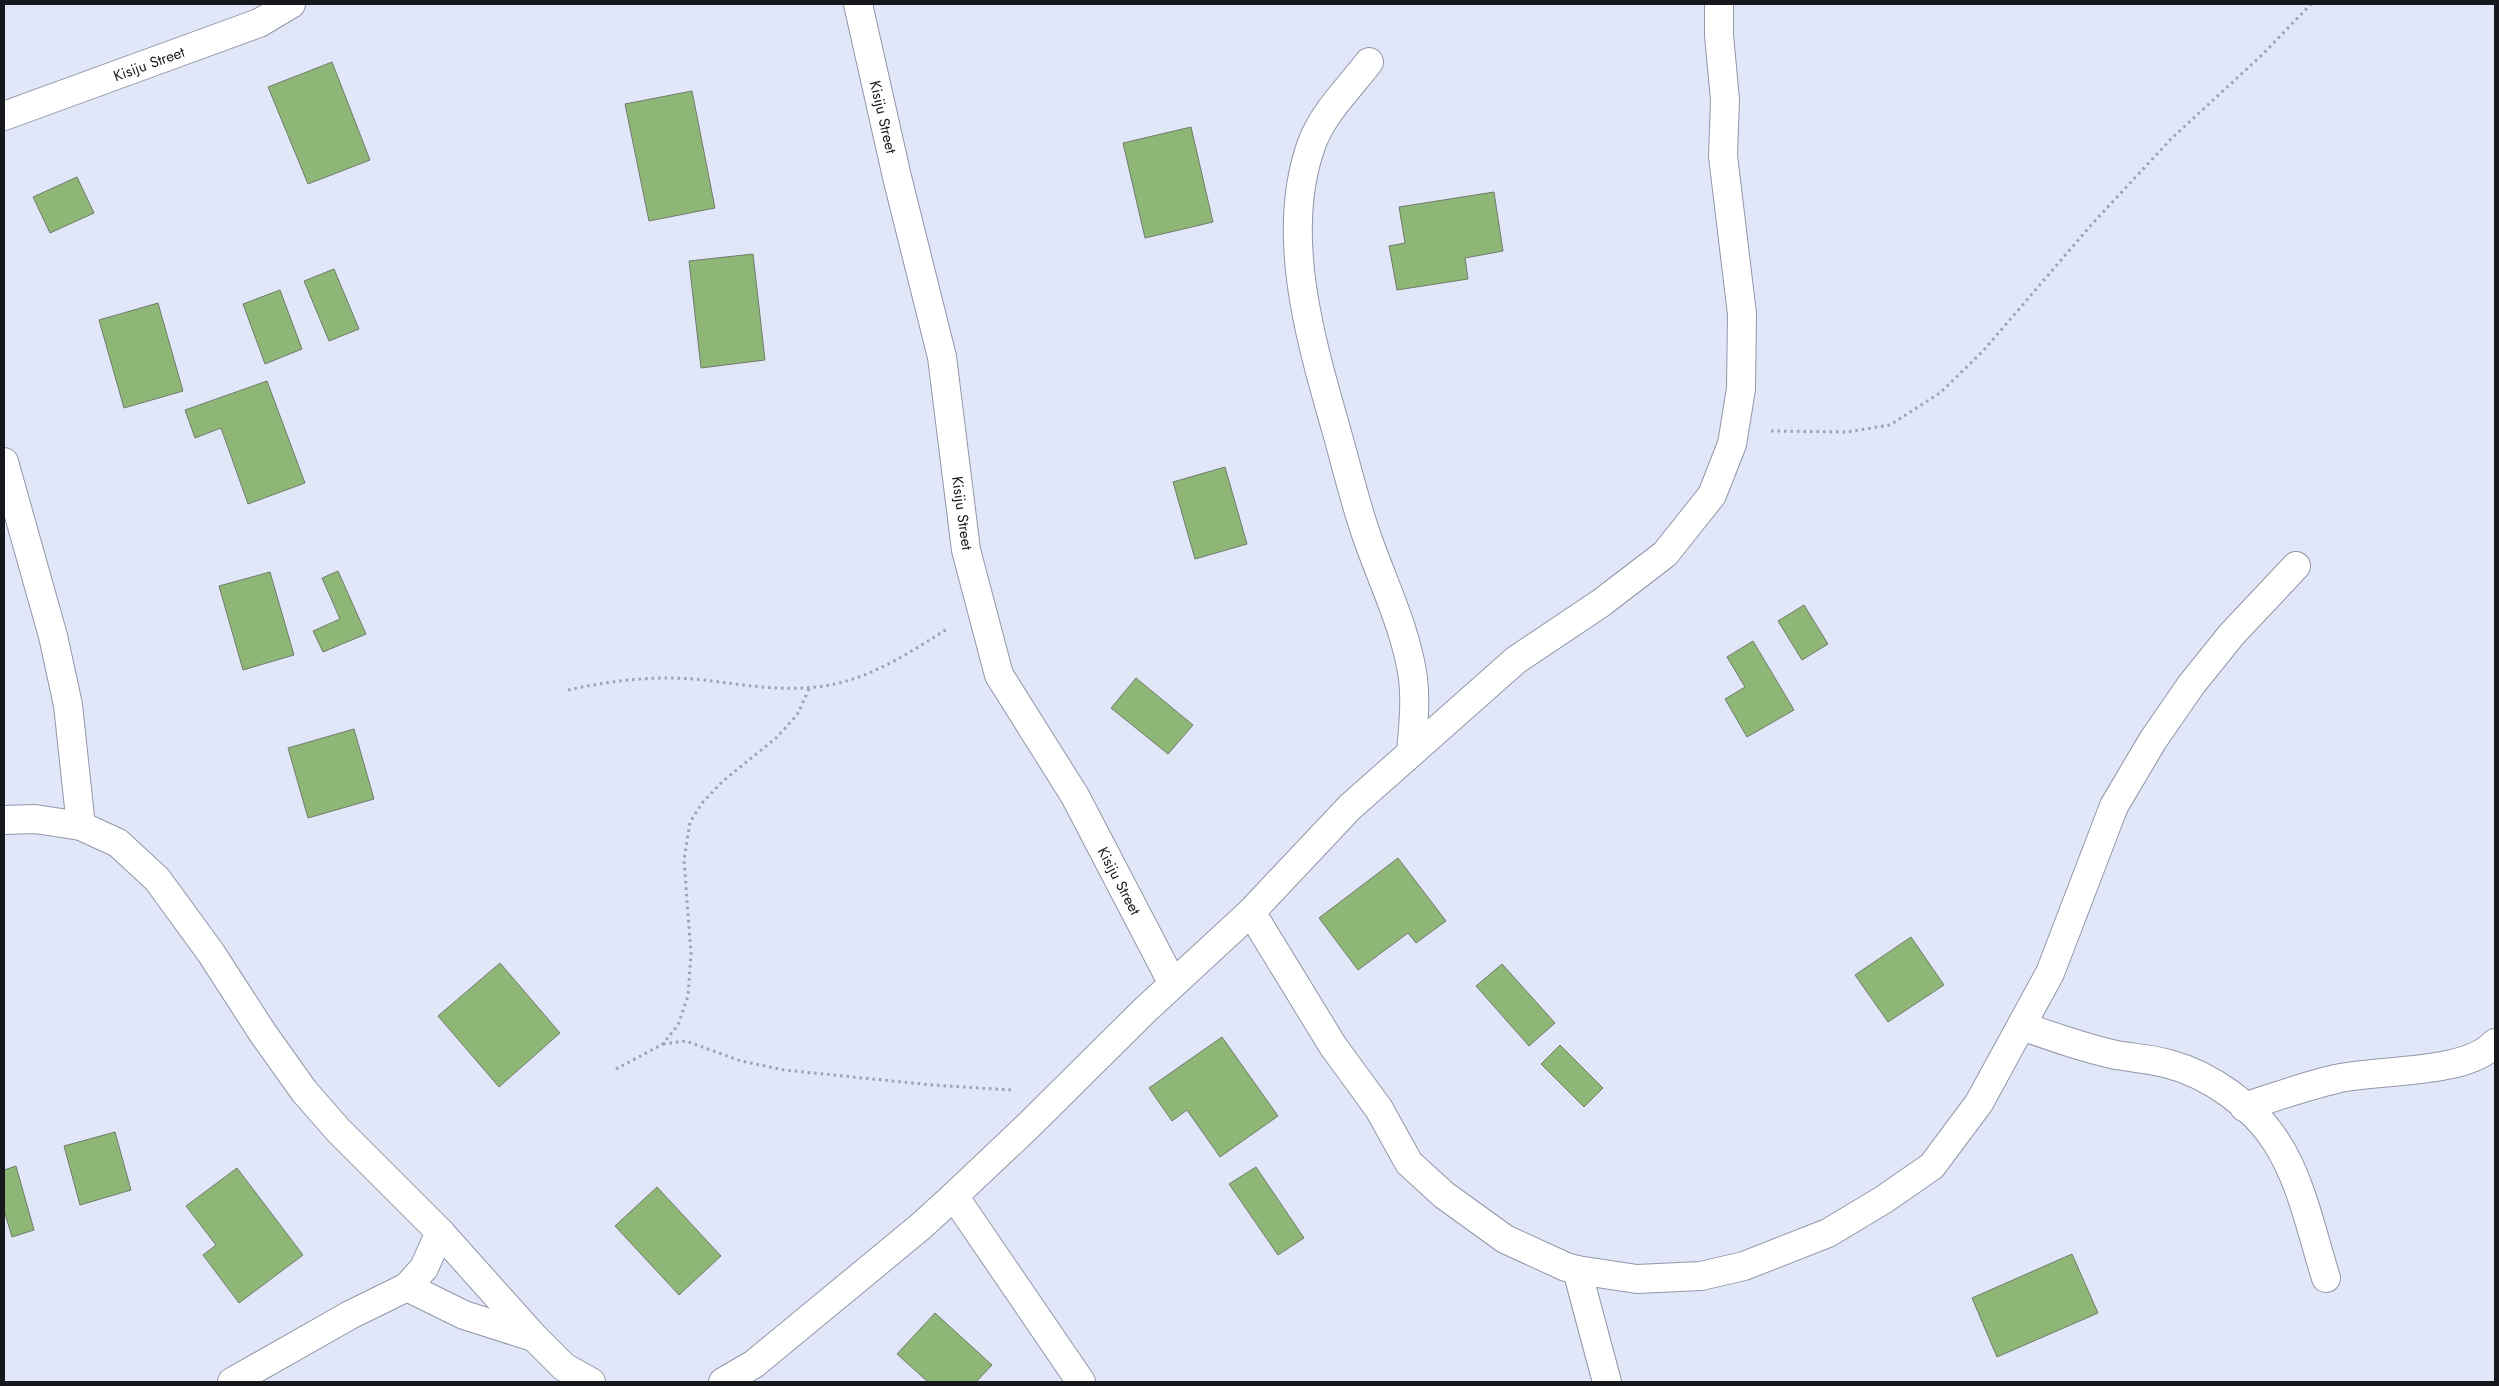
<svg xmlns="http://www.w3.org/2000/svg" width="2499" height="1386" font-family="Jost,sans-serif">
<style>
.building{fill:#8eb676;stroke:#717b6c}
.lines{fill:none;stroke-linecap:round;stroke-linejoin:round}
.minor-casing{stroke:#9297a8;stroke-width:30}
.path{stroke:#9da2b0;stroke-width:3;stroke-dasharray:2.5 4;stroke-linecap:butt}
.minor{stroke:#fff;stroke-width:28}
.labels{text-anchor:middle;stroke-width:4;stroke-linejoin:round;paint-order:stroke}
.street-label{font-size:15px;fill:#16181e;stroke:#fff}
</style>
<rect width="100%" height="100%" fill="#e1e7f9"/>
<g class="building">
<path d="M332 62 370 160 308 184 268 87Z"/>
<path d="M692 91 715 208 649 221 625 104Z"/>
<path d="M1191 127 1213 222 1145 238 1123 143Z"/>
<path d="M77 177 94 213 50 233 33 197Z"/>
<path d="M1494 192 1503 251 1465 258 1468 279 1397 290 1389 246 1405 243 1399 207Z"/>
<path d="M753 254 765 360 701 368 689 261Z"/>
<path d="M334 269 359 329 329 341 304 281Z"/>
<path d="M280 290 302 349 265 364 243 304Z"/>
<path d="M158 303 183 391 124 408 99 320Z"/>
<path d="M267 381 305 483 248 504 221 428 195 438 185 410Z"/>
<path d="M1225 467 1247 544 1195 559 1173 482Z"/>
<path d="M338 571 366 634 323 652 313 631 340 619 322 578Z"/>
<path d="M270 572 294 655 243 670 219 586Z"/>
<path d="M1804 605 1828 644 1802 660 1778 621Z"/>
<path d="M1753 641 1794 710 1747 737 1725 699 1745 687 1727 657Z"/>
<path d="M1136 678 1193 725 1168 754 1111 708Z"/>
<path d="M354 729 374 799 308 818 288 748Z"/>
<path d="M1398 858 1446 921 1416 943 1408 933 1358 970 1319 918Z"/>
<path d="M1911 937 1944 985 1888 1022 1855 975Z"/>
<path d="M500 963 560 1033 499 1087 438 1016Z"/>
<path d="M1502 964 1555 1023 1529 1046 1476 986Z"/>
<path d="M1222 1037 1278 1116 1220 1157 1187 1110 1172 1121 1149 1088Z"/>
<path d="M1560 1045 1603 1088 1584 1107 1541 1064Z"/>
<path d="M115 1132 131 1190 80 1205 64 1146Z"/>
<path d="M16 1166 34 1230 12 1237 4 1210V1170Z"/>
<path d="M1256 1167 1304 1238 1278 1255 1229 1184Z"/>
<path d="M237 1168 303 1255 239 1303 203 1255 216 1245 186 1206Z"/>
<path d="M657 1187 721 1256 679 1295 615 1226Z"/>
<path d="M2072 1254 2098 1313 1997 1357 1972 1298Z"/>
<path d="M935 1313 992 1365 976 1382H928L897 1354Z"/>
</g>
<g class="lines">
<g class="minor-casing">
<g id="minor">
<path d="M858 4 897 177 942 357 966 550 999 675 1075 796 1173 984"/>
<path d="M1369 62C1350 87 1323 113 1312 143 1278 235 1312 345 1338 436 1347 469 1355 502 1366 534 1382 581 1406 628 1413 678 1416 703 1413 728 1411 753"/>
<path d="M4 116 259 23 291 4"/>
<path d="M4 462 53 636 68 705 81 826"/>
<path d="M4 820 35 819 81 826 118 843 157 879 211 953 262 1032 304 1091 338 1130 440 1232 534 1337 564 1367 591 1382"/>
<path d="M1251 912 1333 1046 1379 1109 1409 1163 1444 1195 1505 1239 1566 1267 1577 1270 1637 1279 1701 1276 1744 1266 1828 1233 1883 1200 1932 1166 1979 1103 2050 973 2114 806 2153 740 2191 685 2232 634 2296 566"/>
<path d="M2022 1026C2053 1037 2084 1048 2116 1055 2134 1058 2152 1059 2169 1064 2210 1075 2254 1106 2277 1143 2302 1182 2312 1234 2326 1278"/>
<path d="M2244 1107C2275 1097 2305 1086 2336 1079 2378 1069 2466 1075 2495 1043"/>
<path d="M954 1196 1081 1382"/>
<path d="M1577 1270 1607 1382"/>
<path d="M407 1287 464 1315 533 1337"/>
<path d="M232 1382 350 1315 407 1287 424 1268 440 1232"/>
<path d="M723 1382 754 1364 920 1227 954 1196 1027 1127 1145 1010 1251 912 1350 807 1516 660 1601 603 1665 554 1712 495 1732 444 1741 389 1742 314 1723 156 1725 100 1719 35V4"/>
</g>
</g>
<g class="path">
<path d="M1771 431 1847 432 1890 425 1940 393 1983 351 2092 224 2171 139 2263 54 2311 4"/>
<path d="M568 690C613 680 658 675 704 680 745 685 783 692 824 686 870 679 909 653 947 629"/>
<path d="M663 1044 686 1041 741 1061 784 1070 932 1085 1011 1090"/>
<path d="M616 1069 663 1044 678 1025 688 996 691 954 684 860 690 822 703 802 723 781 776 738 797 715 810 687"/>
</g>
<use href="#minor" class="minor"/>
</g>
<g class="labels">
<g class="street-label">
<text transform="translate(149 64) rotate(-20)" y="5">Kisiju Street</text>
<text transform="translate(883 117) rotate(77)" y="5">Kisiju Street</text>
<text transform="translate(962 513) rotate(82)" y="5">Kisiju Street</text>
<text transform="translate(1119 881) rotate(62)" y="5">Kisiju Street</text>
</g>
</g>
<rect width="2499" height="1386" fill="none" stroke="#16181e" stroke-width="10"/>
</svg>
